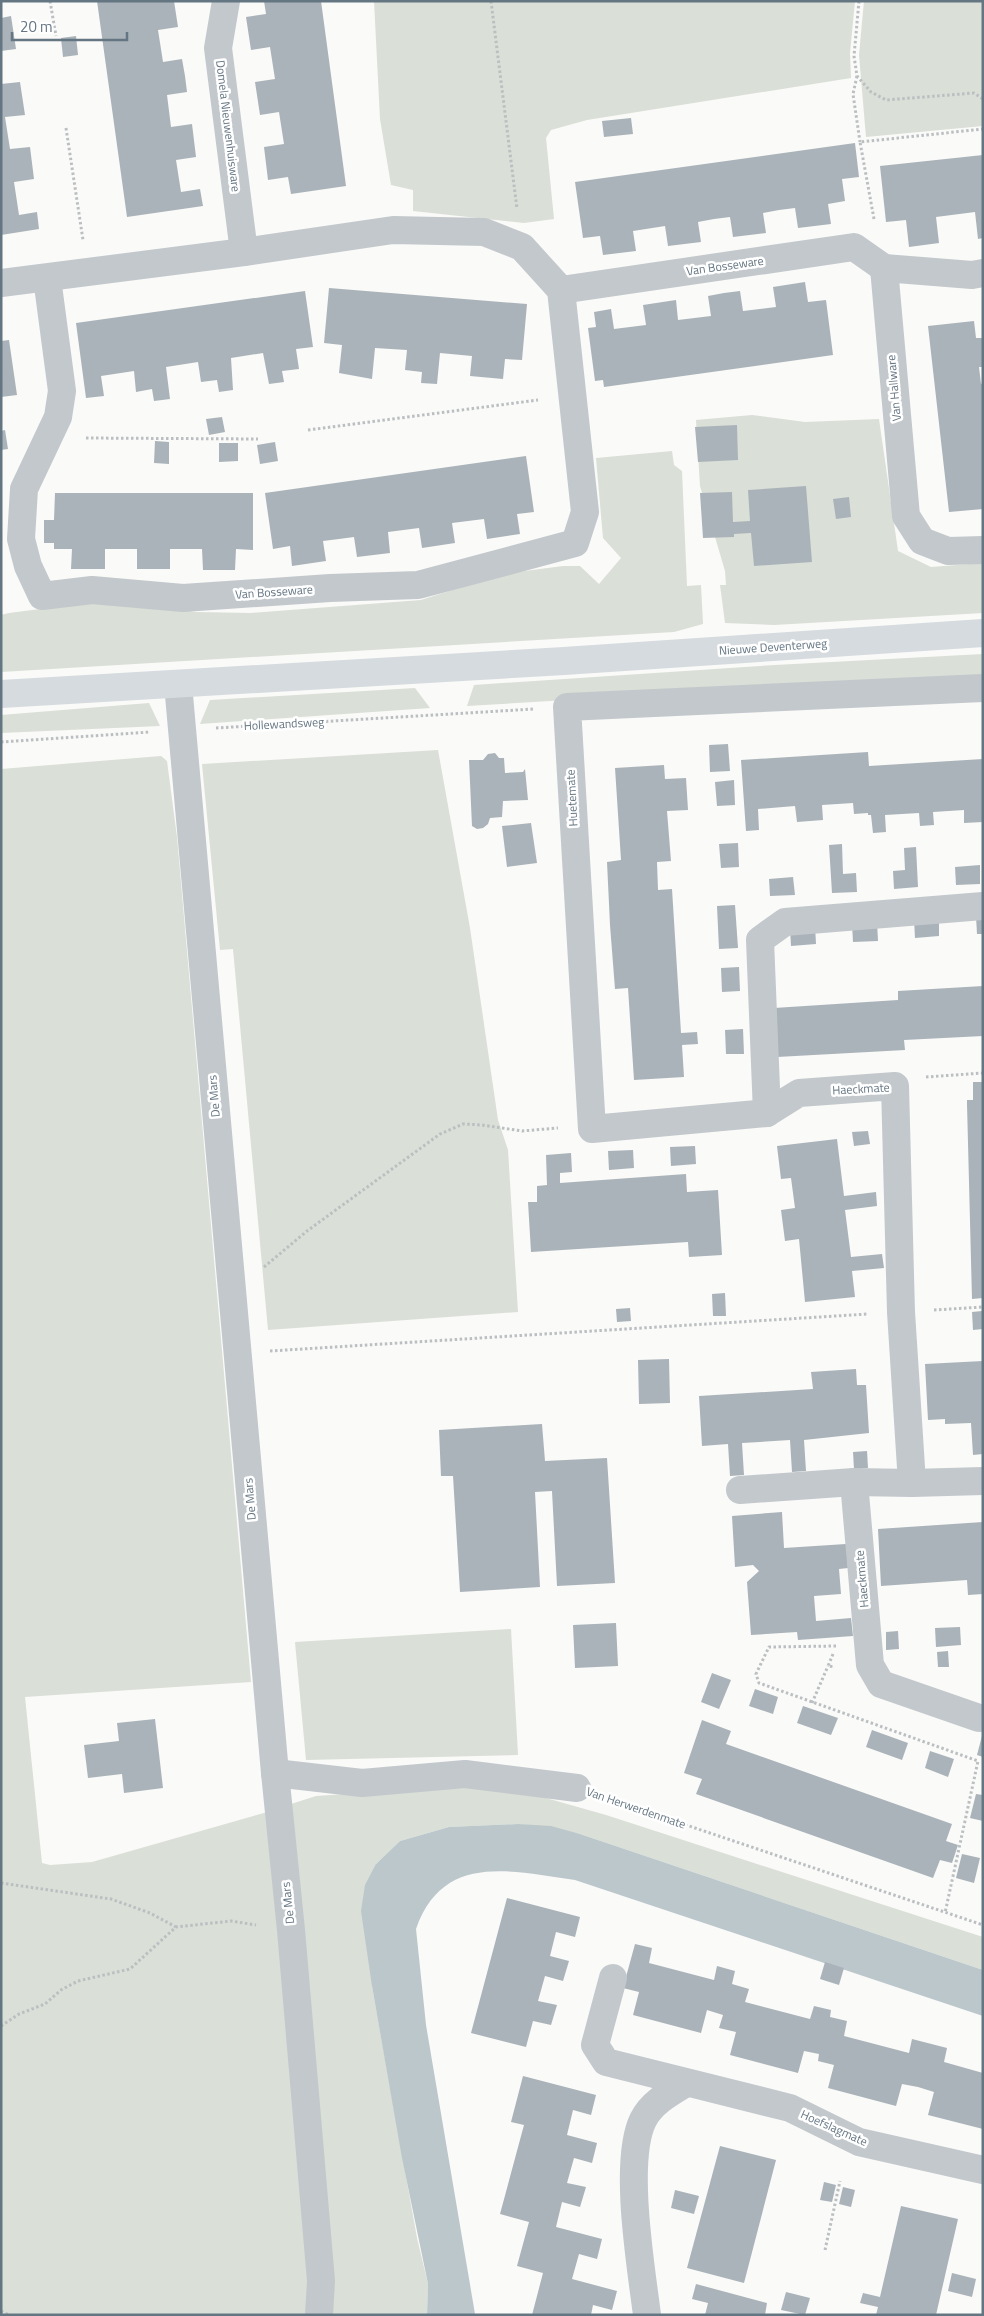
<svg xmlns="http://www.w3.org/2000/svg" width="984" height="2316" font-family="'Titillium Web',sans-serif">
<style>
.green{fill:#dadfd7}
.water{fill:#bbc7cb}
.building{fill:#aab3b9}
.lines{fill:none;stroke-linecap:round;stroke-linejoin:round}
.path{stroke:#bbbfc2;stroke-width:3;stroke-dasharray:2.5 2.5;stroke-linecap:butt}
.minor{stroke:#c3c8cc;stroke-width:28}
.secondary{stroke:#d6dbdf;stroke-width:28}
.labels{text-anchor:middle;stroke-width:5;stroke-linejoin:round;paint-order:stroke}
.street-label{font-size:12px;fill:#657683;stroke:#fff}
</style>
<rect width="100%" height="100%" fill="#fafaf8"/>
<g class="green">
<path d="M374 1H855L850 53 851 78 587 120 551 130 546 138 554 219 524 223 413 211V190L391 185 380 119Z"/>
<path d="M864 1H983V126L866 137 859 55Z"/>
<path d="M752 415 805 422 879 419 898 551 931 567 983 563V613L774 625 725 623 720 585H726L725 571 700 486 696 420Z"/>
<path d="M672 451 674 465 682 471 687 586 701 585 703 624 674 632 1 672V615L9 613 95 602 154 606 196 612 251 613 421 600 490 578 517 572 563 566H580L599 584 621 558 603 538 596 458Z"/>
<path d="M983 654V675L467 706 474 685 775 665Z"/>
<path d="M415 688 430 708 200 724 210 700Z"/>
<path d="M149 703 160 726 1 733V715Z"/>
<path d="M438 750 470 928 498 1120 508 1150 518 1312 268 1330 233 949 220 950 202 764Z"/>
<path d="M161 756 167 761 177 837 251 1682 25 1697 42 1863 50 1865 92 1862 271 1811 308 2288 306 2315H1V769Z"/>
<path d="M511 1629 518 1755 306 1760 295 1642Z"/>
<path d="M507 1787 606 1815 983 1937V1970L580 1834 518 1824 449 1827 400 1841 376 1864 372 1986 417 2238 428 2284 427 2315H329L288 1805 316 1796 421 1789Z"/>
</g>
<path class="water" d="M518 1824 551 1826 580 1834 983 1970V2016L575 1880C511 1871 443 1852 416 1929L426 2025 475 2314 427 2315 428 2284 402 2158 372 1986 361 1911 365 1885 376 1864 400 1841 449 1827Z"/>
<g class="building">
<path d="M97 1H174L178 27 158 30 163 62 182 59 185 76 187 92 167 95 171 127 192 124 196 157 176 160 181 192 200 189 203 206 127 217Z"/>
<path d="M264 1H321L346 186 291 194 288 177 268 180 264 147 284 144 279 112 260 115 255 82 275 79 270 47 251 50 246 17 266 14Z"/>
<path d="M11 16 16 49 1 51V18Z"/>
<path d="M76 36 78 55 63 57 61 38Z"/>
<path d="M20 82 25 115 5 117 10 149 30 147 34 179 14 182 19 215 37 212 39 229 1 235V84Z"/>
<path d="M631 118 633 134 604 137 602 121Z"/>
<path d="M855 143 859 177 842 179 845 201 828 204 831 224 798 228 795 208 779 210 763 213 766 233 733 237 730 217 714 219 698 222 701 242 668 246 665 226 633 231 636 251 603 255 600 236 583 238 575 182Z"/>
<path d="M983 155V238L978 239 975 212 936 217 939 243 909 247 906 220 886 222 880 166Z"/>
<path d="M805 282 808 302 826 300 833 355 604 387 603 380 595 381 588 328 596 327 594 312 611 309 614 329 646 325 643 305 676 300 678 320 711 316 708 296 724 293 740 291 743 311 776 307 773 287Z"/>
<path d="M329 288 527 304 522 360 505 359 503 379 470 376 472 356 440 353 437 384 421 383 422 372 405 370 407 350 375 348 372 379 339 373 342 345 324 343Z"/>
<path d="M305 291 313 347 296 349 299 369 282 371 284 382 269 384 263 353 231 358 233 390 219 392 217 380 201 382 198 362 166 367 170 399 154 401 152 389 136 392 134 371 101 376 104 396 86 398 76 323Z"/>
<path d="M974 321 976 338H983V367H979L981 384 983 383V509L949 512 928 326Z"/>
<path d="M9 340 17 395 1 397V341Z"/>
<path d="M222 417 225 432 209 435 206 419Z"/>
<path d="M737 425 738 460 698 462 695 427Z"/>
<path d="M5 430 8 449 1 450V431Z"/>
<path d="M155 441 169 442V464L154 463Z"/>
<path d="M275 442 278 461 260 464 257 445Z"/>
<path d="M219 443H238V461L219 462Z"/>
<path d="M526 456 534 512 517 514 520 534 487 539 484 519 452 523 455 543 422 548 419 528 388 532 390 553 357 557 354 537 339 539 323 541 326 561 292 566 290 546 273 549 265 493Z"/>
<path d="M806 486 812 562 754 566 751 533 734 534V537L703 538 700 493 732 492 733 522 750 521 748 490Z"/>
<path d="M55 493H253V550L236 549 235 570H203L202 549H170V569H137V549H105V569H71L72 549H54V543H44V520H54Z"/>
<path d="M849 497 851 517 836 519 833 499Z"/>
<path d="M728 744 730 771 710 772 709 745Z"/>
<path d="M868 752 869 766 983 759V822L964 823V810L933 812 934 825 920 826 919 813 885 815 886 832 873 833 871 815H868V813L854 814 853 803 822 805 823 820 797 822 795 806 758 809 759 830 746 831 741 760Z"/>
<path d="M495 753 499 758H504L505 773 523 772 525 769 528 800 503 801 502 817 490 818 488 824 483 828 477 829 472 826 469 760H483L488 754Z"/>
<path d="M664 765 665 779 686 778 688 810 667 811 671 861 657 862 658 890 672 889 681 1033 697 1032 698 1044 682 1045 684 1077 634 1080 628 988 615 989 610 925 607 862 621 860 615 768Z"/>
<path d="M734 780 735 805 717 806 715 782Z"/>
<path d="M531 823 537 863 507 867 502 826Z"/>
<path d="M738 843 739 867 721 868 719 844Z"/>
<path d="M842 844 843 874 856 873 857 892 832 893 829 845Z"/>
<path d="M916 847 918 887 894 889 893 871 905 870 904 848Z"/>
<path d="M980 865V884L956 885 955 867Z"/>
<path d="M793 877 795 895 770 896 769 879Z"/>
<path d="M735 905 738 948 719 949 717 906Z"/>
<path d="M983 915V934H977L976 916Z"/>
<path d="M939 918V936L915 938 914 919Z"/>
<path d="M877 922 878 941 853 942 852 924Z"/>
<path d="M815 926 816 944 791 946 790 928Z"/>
<path d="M739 967 740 991 722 992 721 968Z"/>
<path d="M983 986V1036L904 1040 905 1050 777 1057 774 1008 898 1000V991Z"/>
<path d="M743 1029 744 1054H726L725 1030Z"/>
<path d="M973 1082H983V1298L972 1299 967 1104V1100H973Z"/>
<path d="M868 1131 870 1144 854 1146 852 1132Z"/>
<path d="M837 1139 844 1196 876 1192 877 1206 845 1210 851 1257 882 1254 884 1268 852 1271 855 1297 805 1302 799 1239 785 1241 781 1210 795 1208 791 1178 781 1179 777 1146Z"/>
<path d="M695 1146 696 1164 671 1166 670 1147Z"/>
<path d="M633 1150 634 1168 609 1170 608 1151Z"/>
<path d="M571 1153 572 1172 560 1173V1183L686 1174 687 1192 718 1190 722 1255 689 1257 688 1242 531 1252 528 1202H537V1186L547 1185 546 1155Z"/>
<path d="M725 1293 726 1316H713L712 1294Z"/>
<path d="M630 1308 631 1321 617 1322 616 1309Z"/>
<path d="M982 1311 983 1329 973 1330 972 1312Z"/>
<path d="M669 1359 670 1403 639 1404 638 1360Z"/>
<path d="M983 1361V1454L973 1455 971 1423 945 1424V1419L928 1420 925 1364Z"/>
<path d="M856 1369 857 1385H866L869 1433 804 1440 806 1471 792 1472 790 1440 742 1443 744 1475 730 1476 728 1444 702 1446 699 1396 813 1389 811 1372Z"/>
<path d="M542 1424 545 1461 607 1458 615 1583 557 1586 552 1491 535 1492 540 1587 460 1592 453 1476H441L439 1430Z"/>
<path d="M867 1451 868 1468 854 1469 853 1452Z"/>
<path d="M782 1512 784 1548 846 1544 848 1568 839 1569 841 1594 814 1596 816 1621 851 1618 853 1636 798 1640 797 1632 751 1635 747 1582 759 1571 753 1565 735 1567 732 1516Z"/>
<path d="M983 1522V1594L968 1595 967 1580 881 1586 878 1529Z"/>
<path d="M616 1623 618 1666 575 1668 573 1625Z"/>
<path d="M960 1627 961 1645 936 1647 935 1628Z"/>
<path d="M898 1631 899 1649 886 1650V1632Z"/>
<path d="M948 1651 949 1667H938L937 1652Z"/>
<path d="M712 1673 731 1680 719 1709 701 1702Z"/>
<path d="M755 1689 778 1697 773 1714 749 1706Z"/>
<path d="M803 1706 838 1718 831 1735 797 1723Z"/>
<path d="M155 1719 163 1788 124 1793 122 1774 88 1778 84 1745 119 1741 117 1723Z"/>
<path d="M702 1720 731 1731 726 1744 952 1824 946 1841 958 1845 952 1863 940 1860 933 1878 696 1794 702 1779 684 1773Z"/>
<path d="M872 1730 908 1743 902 1760 866 1747Z"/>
<path d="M983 1732V1757L977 1755Z"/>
<path d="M930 1751 954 1759 948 1777 925 1768Z"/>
<path d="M976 1794 983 1795V1821L970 1818Z"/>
<path d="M962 1854 980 1858 974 1883 956 1878Z"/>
<path d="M507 1898 580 1917 575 1937 556 1932 550 1956 569 1961 563 1981 545 1976 538 2001 557 2005 551 2025 533 2021 526 2047 471 2033Z"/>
<path d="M635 1944 652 1948 649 1963 714 1980 717 1966 735 1971 732 1984 749 1989 745 2002 810 2019 814 2006 831 2010 830 2017 847 2021 844 2036 909 2053 912 2039 947 2048 944 2062 983 2073V2129L928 2115 934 2092 918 2087 902 2084 896 2106 828 2088 834 2065 818 2061 819 2054 804 2051 798 2073 730 2055 736 2032 719 2028 723 2015 707 2010 701 2033 633 2015 639 1992 623 1988Z"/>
<path d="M825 1962 844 1968 839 1985 820 1979Z"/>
<path d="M523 2076 596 2095 591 2115 573 2110 567 2135 597 2143 592 2163 574 2158 567 2183 586 2187 580 2207 562 2202 556 2227 602 2239 597 2259 579 2254 572 2279 617 2291 612 2310 593 2305 591 2315H532L543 2273 517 2266 529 2222 500 2214 524 2125 511 2122Z"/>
<path d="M720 2146 776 2160 744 2283 687 2268Z"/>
<path d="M824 2182 836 2185 832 2202 820 2200Z"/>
<path d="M843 2187 855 2190 851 2207 839 2204Z"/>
<path d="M675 2190 699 2196 694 2214 671 2208Z"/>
<path d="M901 2206 958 2219 936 2315H876L878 2307 860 2303 863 2293 880 2297Z"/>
<path d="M952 2273 976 2279 972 2297 948 2291Z"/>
<path d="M696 2284 767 2303 765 2315H705L708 2303 692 2299Z"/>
<path d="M786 2292 810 2298 805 2315 781 2310Z"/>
</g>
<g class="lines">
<g class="path">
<path d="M50 1 56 36"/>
<path d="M491 1 517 209"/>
<path d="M859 1 854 56 857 76 871 92 886 100 974 93 983 99"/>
<path d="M857 76 853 94 860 142"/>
<path d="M66 128 83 240"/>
<path d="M874 219 860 142 983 129"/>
<path d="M308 430 538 400"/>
<path d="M86 438 258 439"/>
<path d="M216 728 534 709"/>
<path d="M1 742 150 732"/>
<path d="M926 1077 983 1073"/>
<path d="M264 1267 307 1231 440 1134 463 1124 482 1125 522 1131 558 1128"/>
<path d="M934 1310 983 1307"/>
<path d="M270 1351 868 1314"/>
<path d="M836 1646 769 1647 756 1674 759 1683 978 1761 945 1913"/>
<path d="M833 1654 828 1666 835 1667"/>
<path d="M812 1703 828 1666"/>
<path d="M609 1799 983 1925"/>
<path d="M1 1883 111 1899 150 1913 176 1927"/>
<path d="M1 2026 19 2014 45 2004 61 1990 78 1981 130 1969 176 1927 231 1921 256 1925"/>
<path d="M825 2250 840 2181"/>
<path d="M1 2311 9 2315"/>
</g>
<g class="minor">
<path d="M226 1 218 48 244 252"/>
<path d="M884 268 906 516 922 541 948 551 983 550"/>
<path d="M884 268 972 275 983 273"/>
<path d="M1 283 244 252 393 230 484 232 522 247 561 290 585 512 575 543 418 585 330 588 183 598 92 590 42 596 28 566 21 539 24 489 58 417 62 391 47 278"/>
<path d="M561 290 854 247 884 268"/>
<path d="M178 684 275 1773 291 1930 321 2281 319 2315"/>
<path d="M983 688 567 707 592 1129 767 1113 799 1093 895 1086 901 1312 912 1483 983 1481"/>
<path d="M767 1113 760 940 785 922 983 906"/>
<path d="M854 1482 912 1483"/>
<path d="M740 1490 854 1482 870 1665 881 1684 979 1718"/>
<path d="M275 1773 362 1783 465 1774 577 1788"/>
<path d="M613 1978 595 2045 606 2062 790 2108 859 2142 983 2170"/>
<path d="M647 2315C641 2267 623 2161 643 2120 651 2103 671 2092 686 2083"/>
</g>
<path class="secondary" d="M1 694 564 661 983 633"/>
</g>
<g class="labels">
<g class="street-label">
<text transform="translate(228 126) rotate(83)" y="4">Domela Nieuwenhuisware</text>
<text transform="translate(725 266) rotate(-8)" y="4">Van Bosseware</text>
<text transform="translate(894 388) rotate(-95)" y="4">Van Hallware</text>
<text transform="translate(274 592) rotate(-4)" y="4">Van Bosseware</text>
<text transform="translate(773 647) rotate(-4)" y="4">Nieuwe Deventerweg</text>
<text transform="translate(284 724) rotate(-3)" y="4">Hollewandsweg</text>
<text transform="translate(572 798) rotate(-93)" y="4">Huetemate</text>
<text transform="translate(861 1089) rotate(-3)" y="4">Haeckmate</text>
<text transform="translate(214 1096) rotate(-95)" y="4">De Mars</text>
<text transform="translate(250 1499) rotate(-95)" y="4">De Mars</text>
<text transform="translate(862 1579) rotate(-95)" y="4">Haeckmate</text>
<text transform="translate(636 1808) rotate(19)" y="4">Van Herwerdenmate</text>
<text transform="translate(288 1903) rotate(-96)" y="4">De Mars</text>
<text transform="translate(834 2128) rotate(24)" y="4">Hoefslagmate</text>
</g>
</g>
<rect width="984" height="2316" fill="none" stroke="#657683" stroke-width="5"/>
<path d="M12 32v8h115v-8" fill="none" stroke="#657683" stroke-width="2.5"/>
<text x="20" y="32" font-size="15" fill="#657683" stroke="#ffffff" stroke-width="4" paint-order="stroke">20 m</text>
</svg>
